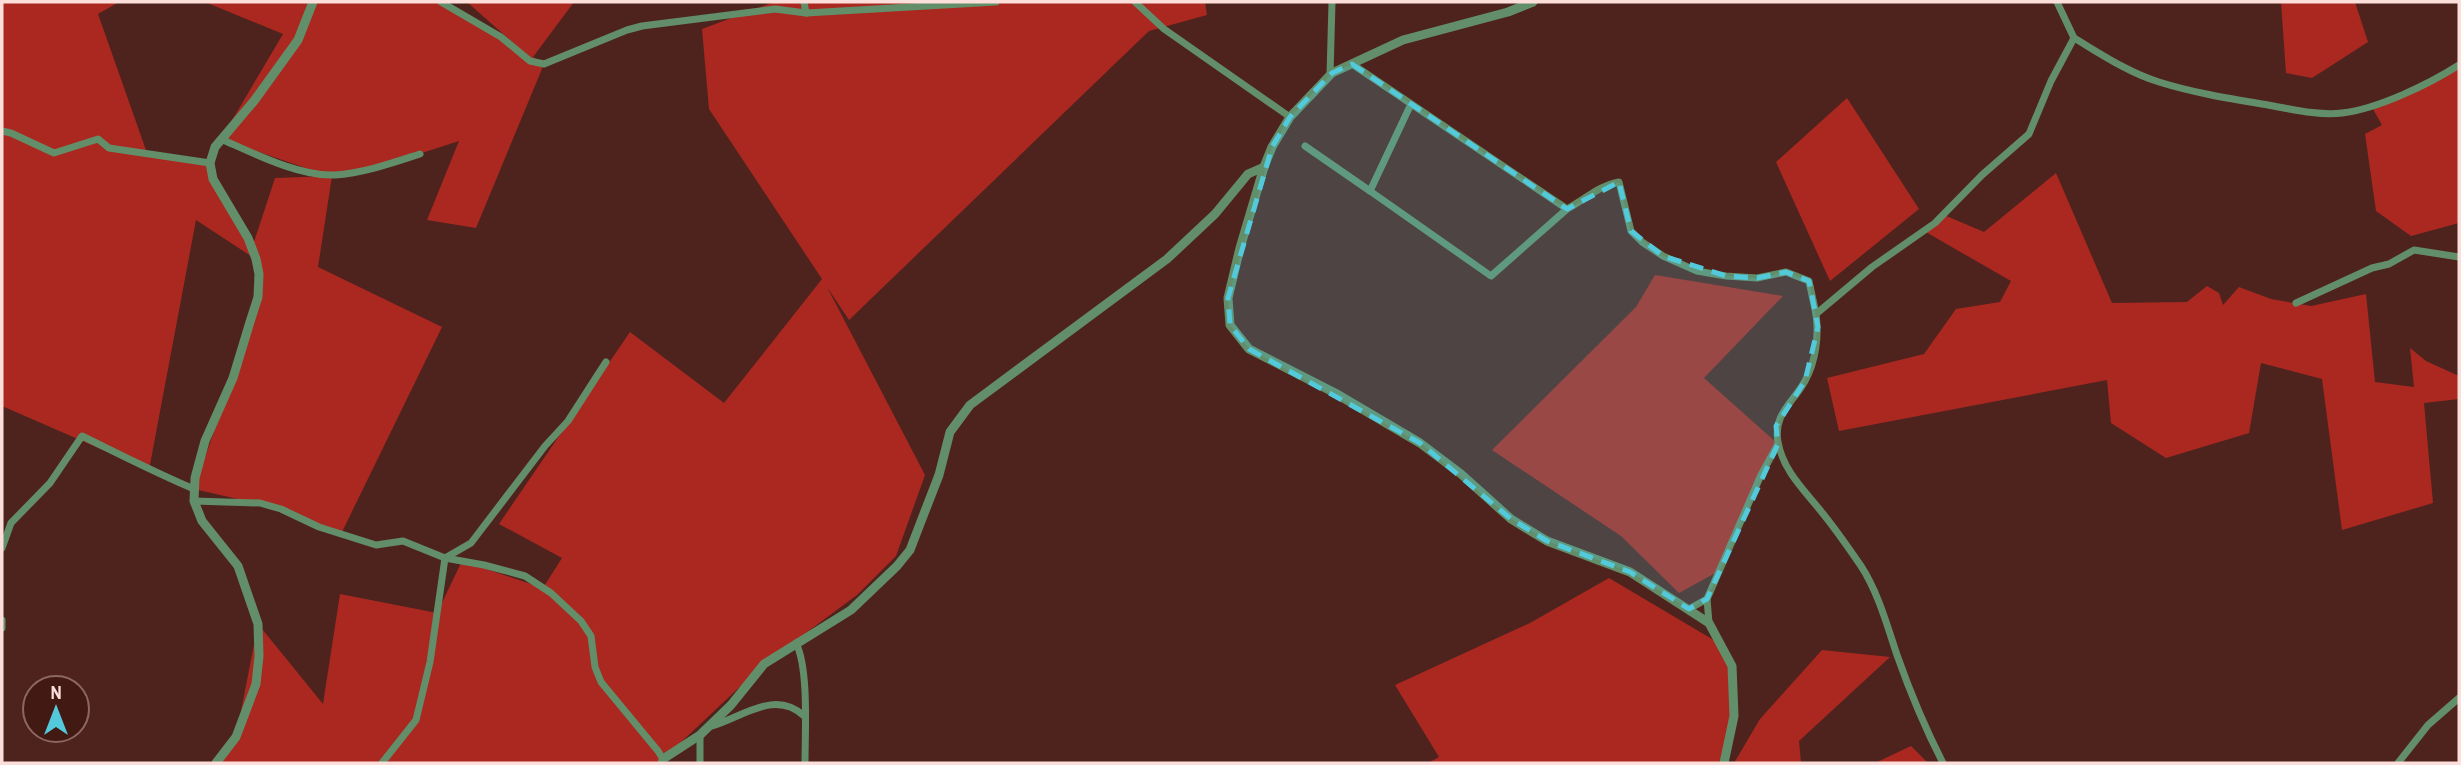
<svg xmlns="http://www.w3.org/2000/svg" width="2461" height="765" font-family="'Archivo Narrow',sans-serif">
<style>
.forest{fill:#ab2820}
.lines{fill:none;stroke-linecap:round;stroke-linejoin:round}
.minor{stroke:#628f69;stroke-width:7}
.tertiary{stroke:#628f69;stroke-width:9}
.marked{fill:#53cadc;fill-opacity:0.2;stroke:#53cadc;stroke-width:5;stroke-dasharray:14 9;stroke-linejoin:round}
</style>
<rect width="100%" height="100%" fill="#4e231e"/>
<g class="forest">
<path d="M2 2H119L98 14 147 153 210 163 252 248 275 178 332 176 318 267 442 327 341 534 281 509 194 489 237 365 259 274 254 258 196 220 149 470 2 406Z"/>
<path d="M205 2H445L518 47 467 2H574L533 57 544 64 476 228 427 220 459 141 369 170 320 173 221 139 283 34Z"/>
<path d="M774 2H1205L1207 15 1149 31 849 320 827 287 925 475 896 556 857 595 764 664 659 763H214L236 737 258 624 323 704 340 594 437 613 462 561 543 588 562 558 499 524 630 332 724 403 822 279 709 109 702 29Z"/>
<path d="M2281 2H2355L2368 42 2312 78 2286 73Z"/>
<path d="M2459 69V223L2411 236 2376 211 2365 134 2382 125 2373 109Z"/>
<path d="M1847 98 1919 209 1830 281 1776 162Z"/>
<path d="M2056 173 2112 303 2187 302 2207 286 2219 293 2223 305 2239 287 2271 299 2311 306 2366 294 2375 382 2414 387 2410 348 2426 361 2459 376V399L2424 403 2433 503 2342 530 2322 379 2261 363 2249 433 2166 458 2111 423 2107 380 1839 431 1827 378 1924 354 1956 309 2000 302 2011 281 1924 231 1944 215 1984 232Z"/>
<path d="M1655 275 1783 296 1704 378 1778 444 1719 571 1679 593 1621 536 1492 450 1636 307Z"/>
<path d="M1609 578 1722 645 1734 689 1724 763H1428L1439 757 1395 685 1530 623Z"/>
<path d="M1822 650 1890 657 1799 741 1801 763H1734L1760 719Z"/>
<path d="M1911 746 1928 763H1875Z"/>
</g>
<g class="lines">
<g class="minor">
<path d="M441 2 501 37 530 61 544 64 627 30 642 26 775 9 806 13 804 2"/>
<path d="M1135 2 1164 29 1290 117"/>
<path d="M806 13 996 2"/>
<path d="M2074 38C2101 54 2129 73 2159 82 2194 93 2232 99 2268 105 2291 109 2319 116 2342 113 2378 109 2429 84 2459 65"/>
<path d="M1352 64 1567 209 1491 276 1370 191 1411 104"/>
<path d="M1330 75 1332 2"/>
<path d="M2 131 11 133 54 153 98 139 109 148 210 163"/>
<path d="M221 139C253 153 300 177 335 175 364 173 392 163 420 154"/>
<path d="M1305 146 1370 191"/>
<path d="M1567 209C1584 200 1600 185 1619 182L1631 231 1642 242 1663 256 1697 271 1726 276 1757 278 1786 272 1809 281 1816 314"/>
<path d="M2296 303 2372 268 2389 264 2414 250 2459 257"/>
<path d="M194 501 260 503 281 509 319 527 376 545 403 541 445 558 484 565 525 576 551 593 581 621 591 636 595 667 601 682 658 751 663 759 661 763"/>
<path d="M2 548 11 523 50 483 82 436C119 454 156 473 194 489"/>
<path d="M1707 599 1709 623"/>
<path d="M1689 609 1707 599 1761 475 1778 444"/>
<path d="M2 620V628"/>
<path d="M796 643C809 669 805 732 805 763"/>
<path d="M712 726C743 717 775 689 804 716"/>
<path d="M700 735V763"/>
<path d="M382 763 416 720 430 662 445 558 471 543 545 446 568 421 606 362"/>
<path d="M1943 763C1925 728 1910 692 1897 655 1887 625 1878 592 1861 566 1848 547 1834 527 1820 510 1803 489 1783 470 1778 442 1773 414 1793 403 1805 381 1816 361 1819 336 1816 314L1872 267 1935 223 1982 175 2029 134 2051 81 2074 38 2057 2"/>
<path d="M2398 763 2428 725 2459 698"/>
</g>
<g class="tertiary">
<path d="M1533 2 1508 12 1403 40 1332 73 1290 117 1272 147 1264 167 1240 248 1228 298 1230 325 1249 349 1335 393 1420 443 1461 474 1511 519 1547 541 1630 572 1709 623 1732 666 1734 716 1724 763"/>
<path d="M663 759 700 735 731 705 764 664 851 610 897 566 910 550 920 524 939 475 950 432 970 405 1167 259 1215 214 1248 174 1264 167"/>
<path d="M216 763 236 737 256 684 259 656 258 624 238 566 202 521 194 501 195 478 205 441 233 378 250 322 258 297 259 274 256 259 248 238 213 179 210 163 215 147 254 101 298 40 313 2"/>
</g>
</g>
<path class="marked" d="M1352 64 1567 209 1619 182 1631 231 1663 256 1726 276 1757 278 1786 272 1809 281 1818 327 1805 381 1776 426 1778 444 1707 599 1689 609 1630 572 1547 541 1511 519 1420 443 1249 349 1230 325 1228 298 1272 147 1290 117 1332 73Z"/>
<rect width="2461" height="765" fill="none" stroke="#fcdfda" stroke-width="7"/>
<g transform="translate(56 709)"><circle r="33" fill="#431914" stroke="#8d6863" stroke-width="2"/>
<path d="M0-5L12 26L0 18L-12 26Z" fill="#53cadc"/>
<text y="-10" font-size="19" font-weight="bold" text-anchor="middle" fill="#fcdfda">N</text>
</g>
</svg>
